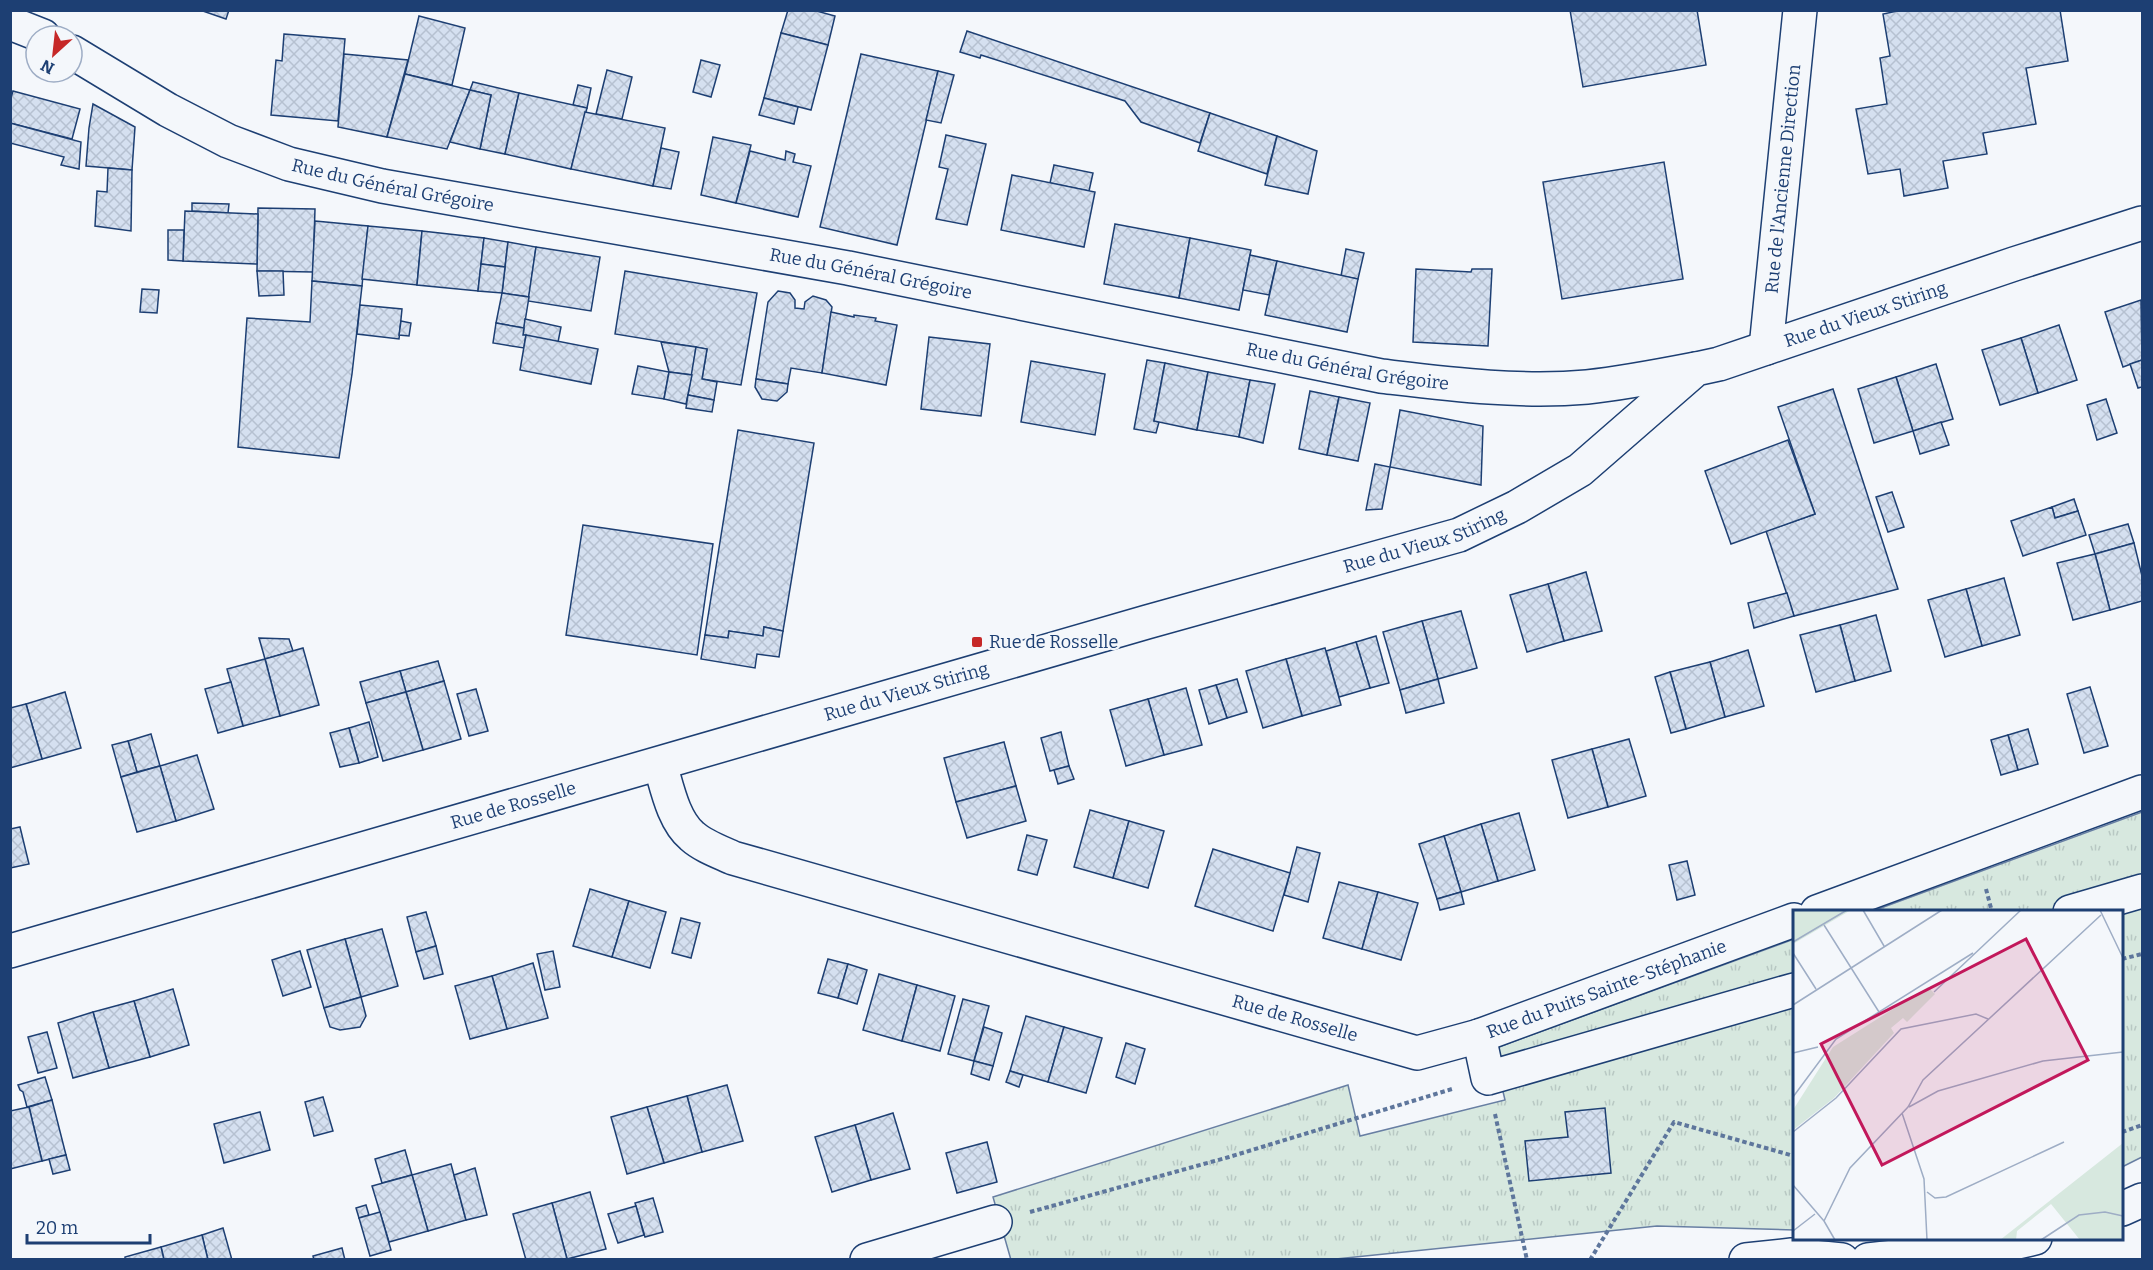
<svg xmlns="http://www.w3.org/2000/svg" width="2153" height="1270" font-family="Bitter,serif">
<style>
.grass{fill:url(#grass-tufts);stroke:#687fa3;stroke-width:1.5}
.building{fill:url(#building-cross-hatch);stroke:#1d3f73;stroke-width:1.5}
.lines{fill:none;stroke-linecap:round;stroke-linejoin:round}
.minor-casing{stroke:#1d3f73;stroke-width:36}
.path{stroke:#5e769c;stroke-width:4;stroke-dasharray:4.5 3;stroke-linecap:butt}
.minor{stroke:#f4f7fb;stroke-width:33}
.poi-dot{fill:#c62828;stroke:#f4f7fb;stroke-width:2}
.labels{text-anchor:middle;stroke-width:4.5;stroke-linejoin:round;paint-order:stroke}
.street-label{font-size:18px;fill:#1d3f73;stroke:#f4f7fb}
.poi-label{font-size:18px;fill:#1d3f73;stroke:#f4f7fb;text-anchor:start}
.inset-road{fill:none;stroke:#9eadc5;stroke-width:1.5}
.view{fill:#c2185b;fill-opacity:0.15;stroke:#c2185b;stroke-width:3}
.inset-edge{fill:none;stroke:#1d3f73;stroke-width:3}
</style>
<defs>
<pattern id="grass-tufts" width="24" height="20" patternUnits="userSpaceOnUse" patternTransform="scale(1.5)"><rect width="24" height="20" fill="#d7e8df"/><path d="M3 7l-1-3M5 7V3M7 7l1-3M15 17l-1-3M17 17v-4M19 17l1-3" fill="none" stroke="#b8c8c3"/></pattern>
<pattern id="building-cross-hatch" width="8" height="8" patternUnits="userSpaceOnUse" patternTransform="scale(1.5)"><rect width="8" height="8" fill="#d5e0f0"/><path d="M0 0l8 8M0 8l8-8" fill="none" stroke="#b6c1d1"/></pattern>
</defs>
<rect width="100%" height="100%" fill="#f4f7fb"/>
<g class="grass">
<path d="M2142 812V1157L2122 1167V912H1870Z"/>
<path d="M1794 939V1230L1657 1226 1326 1260H1011L993 1197 1348 1085 1360 1136 1505 1100 1493 1049Z"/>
</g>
<g class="building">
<path d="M200 10H229L226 19Z"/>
<path d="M788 10H813L835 16 828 45 781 33Z"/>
<path d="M1570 10H1697L1706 65 1583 87Z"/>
<path d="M1902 10H2060L2068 61 2026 68 2036 124 1983 133 1987 154 1943 161 1948 188 1904 196 1900 169 1868 174 1856 109 1887 104 1880 58 1890 56 1883 14Z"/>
<path d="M419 16 465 28 452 85 405 74Z"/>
<path d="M967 31 1210 113 1200 143 1141 122 1125 101 981 55 980 58 960 52Z"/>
<path d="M781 33 828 45 811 110 764 98Z"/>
<path d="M284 34 345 39 338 121 271 115 276 60 282 61Z"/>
<path d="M344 54 408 60 387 137 338 127Z"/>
<path d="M861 54 938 71 897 245 820 227Z"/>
<path d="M701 60 720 65 711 97 693 92Z"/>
<path d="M607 70 632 77 622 119 596 114Z"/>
<path d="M938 71 954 75 941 123 926 120Z"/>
<path d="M405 74 470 90 447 149 387 137Z"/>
<path d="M473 82 519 93 505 154 480 149 491 95 470 90Z"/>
<path d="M578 85 591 88 587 108 573 105Z"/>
<path d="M470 90 491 95 480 149 450 142Z"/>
<path d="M13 91 80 109 72 139 10 123V101Z"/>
<path d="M519 93 587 108 571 169 505 154Z"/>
<path d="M764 98 798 107 794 124 759 115Z"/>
<path d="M93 104 135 127 132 170 86 166 89 128Z"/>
<path d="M585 112 665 128 653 186 571 169Z"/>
<path d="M1210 113 1277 136 1267 174 1198 151Z"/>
<path d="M10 123 81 142 79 169 61 165 64 157 10 143Z"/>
<path d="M946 135 986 144 967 225 936 219 948 169 939 167Z"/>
<path d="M1277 136 1317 151 1308 194 1265 185Z"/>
<path d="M713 137 751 145 736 203 701 195Z"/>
<path d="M661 148 679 152 671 189 653 186Z"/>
<path d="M750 151 785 160 786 151 795 154 793 162 811 166 798 217 736 203Z"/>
<path d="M1664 162 1683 279 1562 299 1543 182Z"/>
<path d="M1054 165 1093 173 1089 191 1050 183Z"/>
<path d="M108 168 132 170 131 231 95 226 97 191 107 192Z"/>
<path d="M1012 175 1095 192 1084 247 1001 230Z"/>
<path d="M192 203 229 204 228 213 192 211Z"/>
<path d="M258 208 315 209 313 272 257 271Z"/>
<path d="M185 211 258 214 257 264 183 261Z"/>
<path d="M315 221 368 226 362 286 312 281Z"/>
<path d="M1115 224 1190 238 1179 298 1104 284Z"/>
<path d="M368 226 422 231 417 285 362 279Z"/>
<path d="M168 230H184L183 261 168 260Z"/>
<path d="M422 231 484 238 478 291 417 285Z"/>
<path d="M484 238 508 242 505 267 481 264Z"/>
<path d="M1190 238 1251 250 1239 310 1179 298Z"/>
<path d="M508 242 536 247 529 297 502 293Z"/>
<path d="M536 247 600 257 591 311 528 301Z"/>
<path d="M1346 249 1364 253 1358 279 1341 276Z"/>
<path d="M1250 255 1277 261 1269 295 1243 290Z"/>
<path d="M1277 261 1358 279 1347 332 1265 315Z"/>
<path d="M481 264 505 267 502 293 478 291Z"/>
<path d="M1416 269 1471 272 1472 269H1492L1488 346 1413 342Z"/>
<path d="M257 271H283L284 295 259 296Z"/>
<path d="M625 271 757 293 741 385 702 379 707 349 615 334Z"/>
<path d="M312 281 362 286 352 374 339 458 238 447 247 318 310 322Z"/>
<path d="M142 289 159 290 157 313 140 312Z"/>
<path d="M778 291 790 293 795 300V308L804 309 805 302 813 296 826 300 832 307 822 373 791 368 788 384 756 379 768 302Z"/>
<path d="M502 293 529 297 524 328 496 323Z"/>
<path d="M2141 300 2142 360 2123 367 2105 312Z"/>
<path d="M360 305 402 309 399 339 357 334Z"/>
<path d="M831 312 854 317V315L876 318 875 321 897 325 886 385 822 373Z"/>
<path d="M525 319 561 327 558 342 523 335Z"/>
<path d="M401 321 411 323 409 336 399 335Z"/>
<path d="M496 323 524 328 523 335H526L524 348 493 343Z"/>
<path d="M2059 325 2077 380 2038 393 2021 338Z"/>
<path d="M526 335 598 349 591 384 520 370Z"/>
<path d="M929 337 990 344 981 416 921 409Z"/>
<path d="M2021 338 2038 393 2000 405 1982 350Z"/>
<path d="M661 342 696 347 692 375 669 372Z"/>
<path d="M696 347 707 349 702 379 717 382 714 400 688 395Z"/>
<path d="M1147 360 1165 363 1154 421 1159 422 1156 433 1134 429Z"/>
<path d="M2142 360V387L2138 388 2130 364Z"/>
<path d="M1031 361 1105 374 1095 435 1021 422Z"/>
<path d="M1165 363 1208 372 1197 430 1154 421Z"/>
<path d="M1936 364 1953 419 1913 431 1896 377Z"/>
<path d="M638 366 669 372 664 399 632 394Z"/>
<path d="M669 372 692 375 686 404 664 399Z"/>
<path d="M1208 372 1250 380 1239 437 1197 430Z"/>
<path d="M1896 377 1913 431 1874 443 1858 389Z"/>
<path d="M756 379 788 384 787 392 777 401 762 399 755 387Z"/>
<path d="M1250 380 1275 384 1263 443 1239 437Z"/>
<path d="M1833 389 1898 589 1794 616 1766 531 1815 514 1778 407Z"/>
<path d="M1310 391 1339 397 1327 455 1299 449Z"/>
<path d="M688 395 714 400 712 412 686 408Z"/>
<path d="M1339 397 1370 403 1358 461 1327 455Z"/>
<path d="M2106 399 2117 433 2097 440 2087 405Z"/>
<path d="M1400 410 1483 426 1481 485 1390 467Z"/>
<path d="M1941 422 1949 445 1920 454 1913 431Z"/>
<path d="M738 430 814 443 783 631 764 627 763 636 729 631 728 638 705 635Z"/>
<path d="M1788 440 1815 514 1731 544 1705 471Z"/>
<path d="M1375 464 1390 467 1382 509 1366 510Z"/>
<path d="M1892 492 1904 527 1888 532 1876 497Z"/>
<path d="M2074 499 2078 511 2055 518 2052 507Z"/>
<path d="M2052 507 2055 518 2078 511 2086 535 2023 556 2011 521Z"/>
<path d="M2128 524 2134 543 2095 554 2089 535Z"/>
<path d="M583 525 713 544 697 655 566 635Z"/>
<path d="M2134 543 2142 576V601L2110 610 2095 554Z"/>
<path d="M2095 554 2110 610 2073 620 2057 563Z"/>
<path d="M1586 572 1602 631 1564 641 1548 584Z"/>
<path d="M2004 578 2020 635 1982 646 1966 589Z"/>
<path d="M1548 584 1564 641 1527 652 1510 595Z"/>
<path d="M1966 589 1982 646 1945 657 1928 600Z"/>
<path d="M1787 593 1794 616 1754 628 1748 603Z"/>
<path d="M1461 611 1477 668 1438 679 1422 621Z"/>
<path d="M1876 615 1891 671 1855 681 1840 625Z"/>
<path d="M1422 621 1438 679 1400 690 1383 632Z"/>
<path d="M1840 625 1855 681 1816 692 1800 635Z"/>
<path d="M764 627 783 631 779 657 757 654 755 668 701 659 705 635 728 638 729 631 763 636Z"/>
<path d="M1376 636 1389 683 1370 688 1356 642Z"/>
<path d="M259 638 289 639 293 651 265 659Z"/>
<path d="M1356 642 1370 688 1339 697 1326 651Z"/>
<path d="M303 648 319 705 280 716 265 659Z"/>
<path d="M1325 648 1341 705 1302 716 1286 659Z"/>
<path d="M1748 650 1764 706 1725 717 1710 662Z"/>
<path d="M265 659 280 716 243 726 227 669Z"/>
<path d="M1286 659 1302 716 1263 728 1246 671Z"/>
<path d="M438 661 444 681 406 692 400 671Z"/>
<path d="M1710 662 1725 717 1686 729 1670 672Z"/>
<path d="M400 671 406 692 366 703 360 682Z"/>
<path d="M1670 672 1686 729 1671 733 1655 677Z"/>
<path d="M1237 679 1247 712 1227 718 1216 685Z"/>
<path d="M1438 679 1444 703 1406 713 1400 690Z"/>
<path d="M444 681 461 739 423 750 406 692Z"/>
<path d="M231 682 243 726 218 733 205 689Z"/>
<path d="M1216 685 1227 718 1209 724 1199 690Z"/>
<path d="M2090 687 2108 746 2084 753 2067 694Z"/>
<path d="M1186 688 1202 745 1164 755 1148 699Z"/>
<path d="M476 689 488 731 469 736 457 694Z"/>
<path d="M65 692 81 748 42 759 26 704Z"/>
<path d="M406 692 423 750 383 761 366 703Z"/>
<path d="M1148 699 1164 755 1126 766 1110 710Z"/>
<path d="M26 704 42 759 10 768V708Z"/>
<path d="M369 722 378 757 359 763 349 728Z"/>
<path d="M349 728 359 763 340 767 330 733Z"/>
<path d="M2028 729 2038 764 2018 770 2008 735Z"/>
<path d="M1061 732 1069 766 1050 771 1041 738Z"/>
<path d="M151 734 160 766 137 772 128 741Z"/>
<path d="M2008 735 2018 770 2001 775 1991 740Z"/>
<path d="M1629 739 1646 796 1608 807 1592 749Z"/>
<path d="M128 741 137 772 121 777 112 745Z"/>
<path d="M1004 742 1016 786 956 802 944 758Z"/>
<path d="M1592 749 1608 807 1568 818 1552 760Z"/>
<path d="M197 755 214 809 176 821 160 766Z"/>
<path d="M160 766 176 821 137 832 121 777Z"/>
<path d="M1069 766 1074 779 1058 784 1054 770Z"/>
<path d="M1016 786 1026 821 967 838 956 802Z"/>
<path d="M1090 810 1129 821 1113 878 1074 867Z"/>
<path d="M1519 813 1535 870 1498 881 1481 824Z"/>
<path d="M1129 821 1164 831 1148 888 1113 878Z"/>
<path d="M1481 824 1498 881 1461 892 1444 836Z"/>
<path d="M20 827 29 864 10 868V829Z"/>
<path d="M1027 835 1047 840 1037 875 1018 870Z"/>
<path d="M1444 836 1461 892 1437 899 1419 844Z"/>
<path d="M1297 847 1320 853 1308 902 1284 895Z"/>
<path d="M1213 849 1290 873 1273 931 1195 906Z"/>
<path d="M1687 861 1695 895 1677 900 1669 865Z"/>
<path d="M1339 882 1378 892 1362 949 1323 938Z"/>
<path d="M590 889 629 901 612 957 573 946Z"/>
<path d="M1378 892 1418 903 1401 960 1362 949Z"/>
<path d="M1461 892 1464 904 1440 910 1437 899Z"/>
<path d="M629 901 666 912 650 968 612 957Z"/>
<path d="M426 912 436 946 416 952 407 917Z"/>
<path d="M681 918 700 923 691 958 672 953Z"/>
<path d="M382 929 398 986 361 997 345 939Z"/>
<path d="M345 939 361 997 324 1008 307 950Z"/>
<path d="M436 946 443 974 424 979 416 952Z"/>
<path d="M300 951 311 987 283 996 272 960Z"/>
<path d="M553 951 560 987 545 990 537 954Z"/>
<path d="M828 959 848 964 838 998 818 993Z"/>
<path d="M533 963 548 1018 507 1029 492 976Z"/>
<path d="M848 964 867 970 857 1004 838 998Z"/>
<path d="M879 974 917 985 902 1041 863 1030Z"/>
<path d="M492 976 507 1029 470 1039 455 986Z"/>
<path d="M917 985 955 996 940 1051 902 1041Z"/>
<path d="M173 989 189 1045 150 1057 134 1001Z"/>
<path d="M361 997 366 1016 360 1027 340 1030 330 1027 324 1008Z"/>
<path d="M963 999 989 1006 974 1061 948 1054Z"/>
<path d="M134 1001 150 1057 109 1068 93 1012Z"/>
<path d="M93 1012 109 1068 73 1078 58 1023Z"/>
<path d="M1026 1016 1064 1027 1048 1082 1010 1071Z"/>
<path d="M984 1027 1002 1033 993 1066 974 1061Z"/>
<path d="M1064 1027 1102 1038 1086 1093 1048 1082Z"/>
<path d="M47 1032 57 1068 38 1073 28 1037Z"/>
<path d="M1126 1043 1145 1049 1135 1084 1116 1077Z"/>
<path d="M974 1061 993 1066 989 1080 971 1074Z"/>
<path d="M1010 1071 1023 1075 1019 1087 1006 1082Z"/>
<path d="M45 1077 52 1100 27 1107 23 1092 20 1090 18 1085Z"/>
<path d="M727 1085 743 1141 702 1152 687 1096Z"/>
<path d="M687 1096 702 1152 664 1163 647 1107Z"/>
<path d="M323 1097 333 1131 314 1136 305 1102Z"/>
<path d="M52 1100 66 1155 42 1161 29 1107Z"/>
<path d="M29 1107 42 1161 10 1169V1111Z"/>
<path d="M647 1107 664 1163 627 1174 611 1117Z"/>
<path d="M1605 1108 1611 1173 1529 1181 1525 1141 1568 1137 1565 1112Z"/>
<path d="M260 1112 270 1150 224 1163 214 1124Z"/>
<path d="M893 1113 910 1169 871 1180 855 1125Z"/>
<path d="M855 1125 871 1180 832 1192 815 1137Z"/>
<path d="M987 1142 997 1182 957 1193 946 1153Z"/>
<path d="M405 1150 412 1175 382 1183 375 1159Z"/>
<path d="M66 1155 70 1170 53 1174 49 1159Z"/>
<path d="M451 1164 466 1220 428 1231 412 1175Z"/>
<path d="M475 1168 487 1215 466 1220 454 1175Z"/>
<path d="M412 1175 428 1231 389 1242 372 1186Z"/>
<path d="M590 1192 606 1249 567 1259 552 1203Z"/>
<path d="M653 1198 663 1232 645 1237 635 1203Z"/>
<path d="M552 1203 567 1259 526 1260 513 1214Z"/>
<path d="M366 1205 369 1215 359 1218 356 1208Z"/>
<path d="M636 1206 644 1235 618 1243 608 1214Z"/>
<path d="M380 1212 391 1250 370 1256 359 1218Z"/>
<path d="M223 1228 232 1260H208L202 1235Z"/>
<path d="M202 1235 208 1260H164L161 1247Z"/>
<path d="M161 1247 164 1260H125V1257Z"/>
<path d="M342 1248 345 1260H314L313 1256Z"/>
</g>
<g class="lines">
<g class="minor-casing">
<g id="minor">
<path d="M10 23 43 36"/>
<path id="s1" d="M72 52 168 110 228 141 289 164 382 186 848 268 1381 376C1449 384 1518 393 1587 387 1624 383 1660 376 1696 369"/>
<path id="s2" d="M1766 348 1800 10"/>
<path id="s3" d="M660 764C667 787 673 820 692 836 703 846 720 852 733 858L1417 1053 1479 1036 1794 920"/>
<path d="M1817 912 2142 792"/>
<path d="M2070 912 2142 891"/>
<path id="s4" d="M10 951 1147 622 1459 535 1517 507 1580 470 1696 369 1719 364 2014 264 2142 223"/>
<path d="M1479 1036 1488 1078 1794 990"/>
<path d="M2122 1209 2142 1200"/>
<path d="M867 1260 995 1222"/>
<path d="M1746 1260 1792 1255 1842 1260"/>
<path d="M1868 1260 2009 1244 2035 1238"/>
</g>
</g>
<g class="path">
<path d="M1986 889 1992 912"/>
<path d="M2122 959 2142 954"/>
<path d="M1495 1114 1527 1260"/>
<path d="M2122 1132 2142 1125"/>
<path d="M1030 1212 1229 1157 1452 1089"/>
<path d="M1590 1260 1674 1122 1794 1156"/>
</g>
<use href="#minor" class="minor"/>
</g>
<rect class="poi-dot" x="971" y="636" width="12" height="12" rx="3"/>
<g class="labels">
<g class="street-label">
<text dy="6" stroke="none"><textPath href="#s2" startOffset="170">Rue de l'Ancienne Direction</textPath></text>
<text dy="6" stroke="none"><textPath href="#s1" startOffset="351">Rue du Général Grégoire</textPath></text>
<text dy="6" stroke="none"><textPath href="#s1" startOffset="837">Rue du Général Grégoire</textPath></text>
<text dy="6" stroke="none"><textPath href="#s4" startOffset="1977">Rue du Vieux Stiring</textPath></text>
<text dy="6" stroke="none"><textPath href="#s1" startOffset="1323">Rue du Général Grégoire</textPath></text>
<text dy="6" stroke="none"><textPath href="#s4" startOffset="1473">Rue du Vieux Stiring</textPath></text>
<text dy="6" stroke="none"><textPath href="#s4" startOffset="933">Rue du Vieux Stiring</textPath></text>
<text dy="6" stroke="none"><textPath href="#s4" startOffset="524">Rue de Rosselle</textPath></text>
<text dy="6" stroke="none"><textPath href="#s3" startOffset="1038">Rue du Puits Sainte-Stéphanie</textPath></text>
<text dy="6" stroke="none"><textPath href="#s3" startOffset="711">Rue de Rosselle</textPath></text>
</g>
<g class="poi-label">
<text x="989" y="648">Rue de Rosselle</text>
</g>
</g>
<g transform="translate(1793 910)">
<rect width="330" height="330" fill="#f4f7fb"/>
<path d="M135 77 142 84 114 112 110 108 98 118 101 123 41 188 0 220V200L40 137ZM330 233V330H287L258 294 224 321 223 330H207Z" fill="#d7e8df"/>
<path d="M0 0H58L0 34Z" fill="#d7e8df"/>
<path class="inset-road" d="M70 0 91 36M307 0 330 48M31 15 86 102M0 32 54 0M0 43 23 79M141 82 228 0M0 95 149 0M0 143 25 137M0 187 43 129 180 43M116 197 145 181 250 151 330 142M109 203 131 269 134 330M0 222 43 188 108 119 183 104 195 109M0 275 31 311M134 282 142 288 153 287 271 232M31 311 57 258 115 197 130 170 308 5M31 311 42 330M0 321 22 304M248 330 286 305 312 302 330 306"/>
<path class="view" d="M233 29 295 150 89 255 28 134Z"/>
<rect width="330" height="330" class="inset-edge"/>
</g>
<rect width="2153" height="1270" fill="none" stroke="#1d3f73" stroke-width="24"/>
<g transform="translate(54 54) rotate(207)"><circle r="28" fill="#f4f7fb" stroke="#9eadc5" stroke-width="1.5"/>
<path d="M0-4.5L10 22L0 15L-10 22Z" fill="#c62828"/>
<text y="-9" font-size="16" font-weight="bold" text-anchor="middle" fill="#1d3f73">N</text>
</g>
<path d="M27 1234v9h123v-9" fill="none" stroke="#1d3f73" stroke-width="3"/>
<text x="36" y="1234" font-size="18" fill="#1d3f73" stroke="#f4f7fb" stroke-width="4.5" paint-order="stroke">20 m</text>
</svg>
